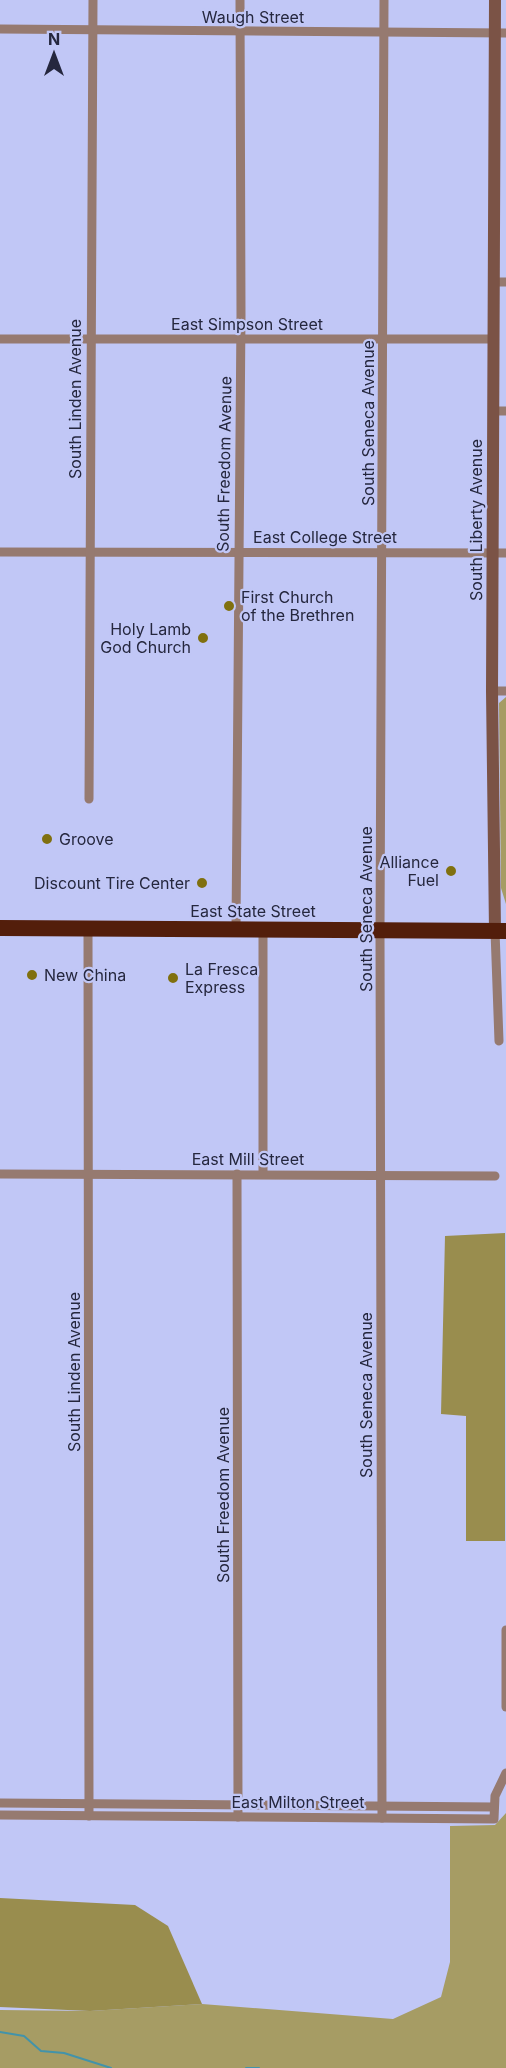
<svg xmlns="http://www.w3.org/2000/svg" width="506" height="2068" font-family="Inter,sans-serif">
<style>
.green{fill:#a69c64}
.forest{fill:#998d4e}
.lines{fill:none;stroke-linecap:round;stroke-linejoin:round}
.stream{stroke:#4293aa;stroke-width:2}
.street{stroke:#967a70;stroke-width:9}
.secondary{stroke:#7b5346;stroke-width:12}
.highway{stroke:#531e0b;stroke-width:16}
.poi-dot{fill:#80700f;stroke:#c1c7f6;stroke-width:2}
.labels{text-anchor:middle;stroke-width:4.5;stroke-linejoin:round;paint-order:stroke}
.street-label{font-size:16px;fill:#25273e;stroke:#c1c7f6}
.poi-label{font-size:16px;fill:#25273e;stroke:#c1c7f6;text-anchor:start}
</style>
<rect width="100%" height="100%" fill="#c1c7f6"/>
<g class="green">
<path d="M506 697V904L501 888 499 703Z"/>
<path d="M506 1813V2068H0V2010L90 2011 202 2004 393 2019 441 1997 450 1962V1826L495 1825Z"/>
</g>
<g class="forest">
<path d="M505 1233V1541H466V1416L441 1414 445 1236Z"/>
<path d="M0 1898 135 1905 168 1926 202 2004 90 2011 0 2007Z"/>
</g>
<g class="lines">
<g class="stream">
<path d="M0 2032 24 2036 41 2051 64 2053 111 2068"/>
<path d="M246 2068H259"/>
</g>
<g class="street">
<path d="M0 29 506 33"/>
<path d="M494 282H506"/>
<path d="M0 339H493"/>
<path d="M493 411H506"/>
<path d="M0 552 506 553"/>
<path d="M492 691H506"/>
<path d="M89 799 93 0"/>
<path d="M88 928 89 1816"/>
<path d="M236 929 241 315 240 0"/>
<path d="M263 929V1174"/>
<path d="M495 931 499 1041"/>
<path d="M0 1174 495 1176"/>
<path d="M237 1174 238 1817"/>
<path d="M506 1630V1707"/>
<path d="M0 1803 494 1807"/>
<path d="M0 1815 494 1819 495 1796 506 1773"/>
<path d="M382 1818 380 930 384 0"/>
</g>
<path class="secondary" d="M495 931 492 691 495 0"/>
<path class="highway" d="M0 928 506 931"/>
</g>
<g class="poi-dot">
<circle cx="229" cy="606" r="6"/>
<circle cx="203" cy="638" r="6"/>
<circle cx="47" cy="839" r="6"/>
<circle cx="451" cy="871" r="6"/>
<circle cx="202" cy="883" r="6"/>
<circle cx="32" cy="975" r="6"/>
<circle cx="173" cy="978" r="6"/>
</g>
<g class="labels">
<g class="street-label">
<text x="253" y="23">Waugh Street</text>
<text x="247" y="330">East Simpson Street</text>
<text transform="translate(75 399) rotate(-90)" y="6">South Linden Avenue</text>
<text transform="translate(368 423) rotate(-90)" y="6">South Seneca Avenue</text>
<text transform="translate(224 464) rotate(-89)" y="6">South Freedom Avenue</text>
<text transform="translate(476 520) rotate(-90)" y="6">South Liberty Avenue</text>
<text x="325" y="543">East College Street</text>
<text transform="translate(366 909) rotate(-90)" y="6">South Seneca Avenue</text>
<text x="253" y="917">East State Street</text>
<text x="248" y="1165">East Mill Street</text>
<text transform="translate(74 1372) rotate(-90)" y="6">South Linden Avenue</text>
<text transform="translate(366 1395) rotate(-90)" y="6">South Seneca Avenue</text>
<text transform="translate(223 1495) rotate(-90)" y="6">South Freedom Avenue</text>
<text x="298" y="1808">East Milton Street</text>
</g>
<g class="poi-label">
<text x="241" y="603">First Church<tspan x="241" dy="18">of the Brethren</tspan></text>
<text x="191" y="635" text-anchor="end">Holy Lamb<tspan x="191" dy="18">God Church</tspan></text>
<text x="59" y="845">Groove</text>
<text x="439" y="868" text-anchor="end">Alliance<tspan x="439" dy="18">Fuel</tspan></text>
<text x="190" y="889" text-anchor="end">Discount Tire Center</text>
<text x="185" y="975">La Fresca<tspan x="185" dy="18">Express</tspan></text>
<text x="44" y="981">New China</text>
</g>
</g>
<g transform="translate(54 54)" stroke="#c1c7f6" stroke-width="4.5" paint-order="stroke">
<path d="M0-4.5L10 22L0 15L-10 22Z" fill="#25273e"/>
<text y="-9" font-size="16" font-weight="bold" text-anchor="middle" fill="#25273e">N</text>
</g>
</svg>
